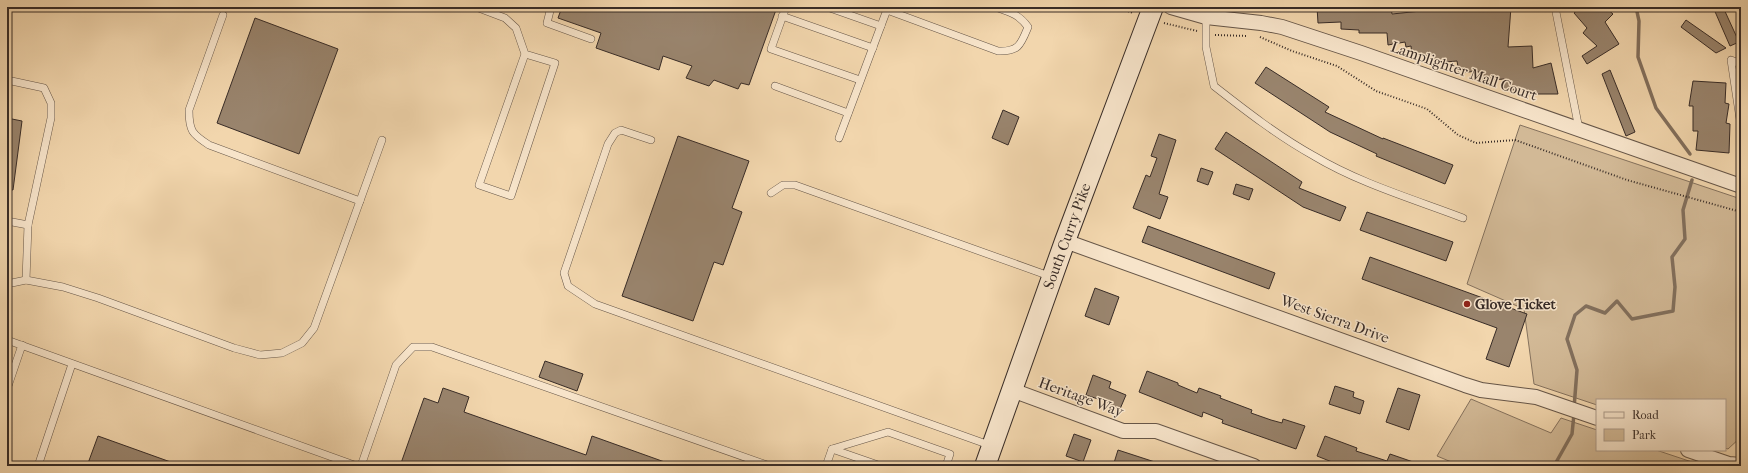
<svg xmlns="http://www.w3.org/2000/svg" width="1748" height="473" font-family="'IM FELL French Canon',serif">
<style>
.green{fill:#d2b996;stroke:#85725e}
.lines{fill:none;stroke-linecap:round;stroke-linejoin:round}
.stream{stroke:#826f5c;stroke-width:3.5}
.building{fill:#99846d;stroke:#382c27}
.service-casing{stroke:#665648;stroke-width:8}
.minor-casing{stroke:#665648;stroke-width:16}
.secondary-casing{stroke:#382c27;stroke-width:22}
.path{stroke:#382c27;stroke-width:2;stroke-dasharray:1 2;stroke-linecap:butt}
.service{stroke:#f7e4ca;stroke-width:7}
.minor{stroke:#f7e4ca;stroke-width:14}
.secondary{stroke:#f7e4ca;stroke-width:20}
.poi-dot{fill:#8f2418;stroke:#f7e4ca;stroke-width:1.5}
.labels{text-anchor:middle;stroke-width:3;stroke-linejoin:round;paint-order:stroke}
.street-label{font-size:15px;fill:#382c27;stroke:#f7e4ca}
.poi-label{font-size:15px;font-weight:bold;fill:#382c27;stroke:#f7e4ca;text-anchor:start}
</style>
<rect width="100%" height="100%" fill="#f2d6ad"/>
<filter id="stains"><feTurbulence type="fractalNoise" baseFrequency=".005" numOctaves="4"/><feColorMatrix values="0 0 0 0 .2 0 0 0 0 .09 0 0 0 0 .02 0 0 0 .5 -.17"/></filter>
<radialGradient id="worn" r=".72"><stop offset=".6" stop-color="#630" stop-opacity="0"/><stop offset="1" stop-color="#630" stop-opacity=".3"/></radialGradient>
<g class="green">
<path d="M1520 125 1741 199V437L1728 449 1725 448V400H1597V405L1534 384 1524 309 1467 284Z"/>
<path d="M1471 399 1551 433 1561 418 1597 430V450H1656L1704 466H1461L1437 456Z"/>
</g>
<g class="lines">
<g class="stream">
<path d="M1636 7 1639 21 1638 57 1656 108 1690 154"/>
<path d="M1574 408 1577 370 1567 339 1575 315 1586 306 1605 313 1617 301 1632 319 1673 311 1675 287 1672 257 1685 239 1683 210 1692 180"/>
<path d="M1554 466 1572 434 1574 414"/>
</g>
</g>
<g class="building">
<path d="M562 7H777L749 85 741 83 738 89 714 80 709 86 686 78 692 66 663 56 659 70 596 48 601 33 558 18Z"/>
<path d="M1317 7H1391L1392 14 1431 10 1432 7H1511L1508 47 1532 46 1533 68 1551 63 1558 94H1525V90H1504V79L1479 81 1478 71 1459 73 1457 61 1433 63V55L1412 57 1411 46 1406 47 1405 42 1388 45 1387 33H1359V30L1341 29V22L1318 23Z"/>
<path d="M1581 7H1605L1613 14 1605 22 1619 44 1587 64 1582 56 1597 46 1583 33 1587 28 1574 13Z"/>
<path d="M1713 7H1723L1739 42 1730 46Z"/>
<path d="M255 18 338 49 299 154 217 123Z"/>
<path d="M1686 20 1726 48 1716 53 1681 27Z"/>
<path d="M1266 67 1329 107 1325 112 1383 139V138L1453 165 1445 184 1376 156 1377 154 1330 132 1255 83Z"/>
<path d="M1610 70 1635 132 1626 136 1602 74Z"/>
<path d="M1693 81 1726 83 1725 103 1729 104 1726 123 1730 124 1729 153 1696 150 1698 131H1693V106H1689Z"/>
<path d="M1003 110 1019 117 1008 145 992 138Z"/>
<path d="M7 118 22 121 13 190 7 189Z"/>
<path d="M1226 132 1302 182 1299 188 1346 207 1340 221 1303 207 1215 149Z"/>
<path d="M1159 134 1176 140 1159 194 1168 197 1160 219 1133 208 1146 175 1150 177 1157 158 1151 156Z"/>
<path d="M678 136 749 161 732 208 742 212 723 265 714 262 693 321 622 296Z"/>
<path d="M1201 168 1213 172 1208 185 1197 181Z"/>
<path d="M1236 184 1253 189 1249 200 1233 194Z"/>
<path d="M1367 212 1453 242 1446 261 1360 230Z"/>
<path d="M1148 226 1275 273 1269 289 1142 242Z"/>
<path d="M1370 257 1527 314 1509 367 1486 359 1497 328 1362 279Z"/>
<path d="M1095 288 1119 297 1109 325 1085 316Z"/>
<path d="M545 361 583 374 577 391 539 377Z"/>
<path d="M1147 371 1178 383V385L1197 393 1199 388 1221 396 1220 398 1252 410 1251 413 1271 420 1282 423 1283 419 1305 426 1296 449 1222 423 1223 420 1203 412 1202 417 1139 392Z"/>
<path d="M1093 375 1111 382 1109 388 1126 395 1120 409 1110 405V403L1086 395Z"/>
<path d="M1335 386 1354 392 1353 397 1364 401 1360 414 1329 404Z"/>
<path d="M443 388 469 397 464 412 586 455 592 436 673 465V466H400L424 398 438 403Z"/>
<path d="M1398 388 1420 395 1409 430 1386 422Z"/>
<path d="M1074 434 1091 440 1083 462 1066 456Z"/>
<path d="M98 436 179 465 178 466H87Z"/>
<path d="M1325 436 1357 448 1356 451 1387 461 1390 454 1419 464V466H1342L1317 456Z"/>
<path d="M1118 450 1161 464 1160 466H1113Z"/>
</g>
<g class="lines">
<g class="service-casing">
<g id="service">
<path d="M476 7 505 18 516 28 525 54 479 185 511 196 555 63 525 54"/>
<path d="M551 7 547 23 591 39"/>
<path d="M786 7 771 49 860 80"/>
<path d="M827 7 881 26"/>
<path d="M1555 7 1579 129"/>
<path d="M887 10 998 51C1019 52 1021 44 1028 27 1019 14 1009 12 995 7"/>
<path d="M223 15 189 110C189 131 192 134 209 145L360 201"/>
<path d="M782 16 873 48"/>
<path d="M1206 17V47L1214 86C1246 111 1278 136 1314 156 1359 183 1413 199 1463 218"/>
<path d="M1741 64 1731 60 1741 126"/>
<path d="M7 80 44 88 51 103V118L28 225 26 280"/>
<path d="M775 86 848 113"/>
<path d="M839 138 888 7"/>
<path d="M651 140 621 130 615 133 608 144 564 273 568 286 595 304 992 446"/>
<path d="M771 193 783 185H795L1052 277"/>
<path d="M7 222V221L28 225"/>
<path d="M7 284 26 280 63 287 98 298 234 348 260 355 282 353 302 343 314 328 382 140"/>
<path d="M7 340 357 466"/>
<path d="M7 389 22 345"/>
<path d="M832 449 881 466"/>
<path d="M38 466 72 364"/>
<path d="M361 466 396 365 413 347H432L770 466"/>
<path d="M826 466 832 449 888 432 950 454 946 466"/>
</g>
</g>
<g class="minor-casing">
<g id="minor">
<path d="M1171 7 1206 17 1261 23 1282 27 1361 53 1741 186"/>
<path d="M1065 241 1465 385 1481 390 1536 397 1597 418"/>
<path d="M1012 390 1123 431H1156L1254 466"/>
<path d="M1688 450 1729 464 1741 465"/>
</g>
</g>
<g class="secondary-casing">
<path id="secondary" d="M985 466 1065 241 1153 7"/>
</g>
<g class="path">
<path d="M1117 7 1133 13"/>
<path d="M1164 23 1197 31"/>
<path d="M1215 35 1248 36"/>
<path d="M1260 37 1292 51 1337 66 1376 91 1427 109 1458 135 1476 143 1515 140 1627 180 1741 212"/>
</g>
<use href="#service" class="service"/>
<use href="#minor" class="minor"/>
<use href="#secondary" class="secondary"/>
</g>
<circle class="poi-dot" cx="1467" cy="304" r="4"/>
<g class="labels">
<g class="street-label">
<text transform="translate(1464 71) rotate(19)" y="5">Lamplighter Mall Court</text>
<text transform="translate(1067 236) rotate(-70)" y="5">South Curry Pike</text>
<text transform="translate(1335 319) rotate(20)" y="5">West Sierra Drive</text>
<text transform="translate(1081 397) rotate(20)" y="5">Heritage Way</text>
</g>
<g class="poi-label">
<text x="1475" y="309">Glove Ticket</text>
</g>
</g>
<rect width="1748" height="473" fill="none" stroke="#f2d6ad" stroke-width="24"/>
<rect x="8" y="8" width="1732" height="457" fill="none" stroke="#382c27" stroke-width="2"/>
<rect x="12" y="12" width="1724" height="449" fill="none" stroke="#382c27"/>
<rect x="1596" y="399" width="130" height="52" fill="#f7e4ca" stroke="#ab9a89"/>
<rect x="1604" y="412" width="20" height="6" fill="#f7e4ca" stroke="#ab9a89"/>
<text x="1632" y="419" font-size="12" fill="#382c27">Road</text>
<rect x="1604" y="429" width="20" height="12" fill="#d2b996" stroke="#ab9a89"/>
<text x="1632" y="439" font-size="12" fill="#382c27">Park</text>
<rect width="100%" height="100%" filter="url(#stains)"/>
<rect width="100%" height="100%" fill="url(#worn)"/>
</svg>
